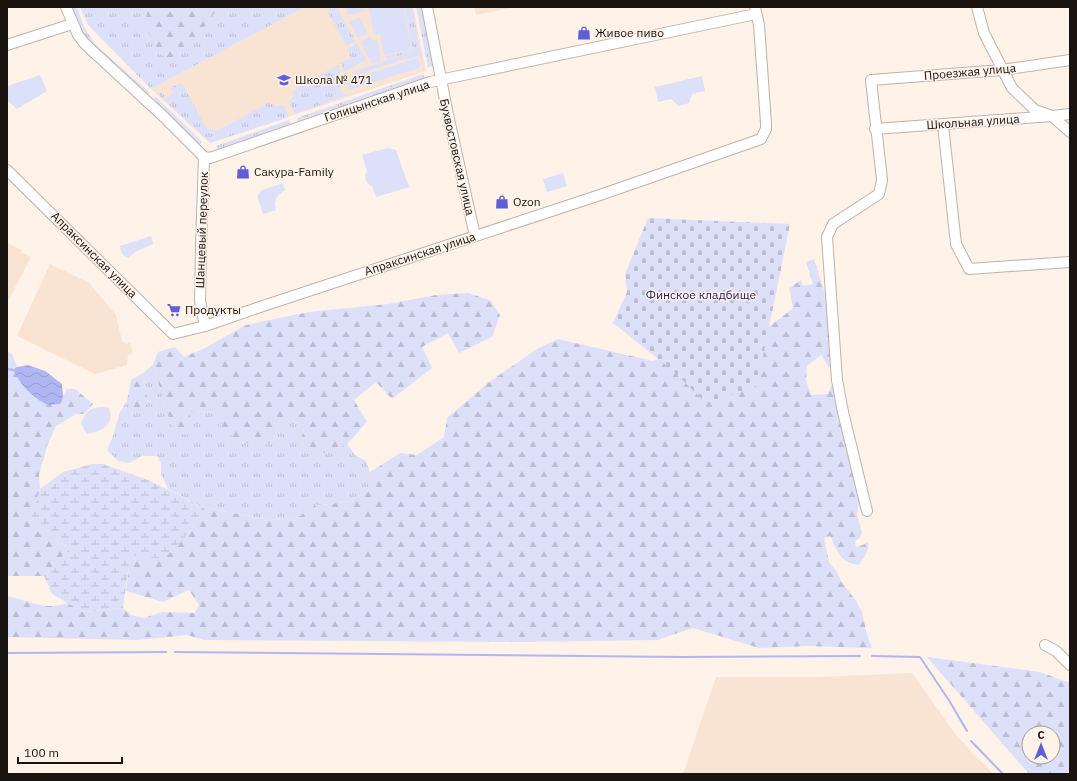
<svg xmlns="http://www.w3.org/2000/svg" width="1077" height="781" font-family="'IBM Plex Sans',sans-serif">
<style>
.built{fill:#f9e4d3}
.grass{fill:url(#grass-tufts)}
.forest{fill:url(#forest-firs);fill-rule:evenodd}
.wetland{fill:url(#wetland-marsh)}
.cemetery{fill:url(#cemetery-stones)}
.green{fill:#dce0f9}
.water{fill:url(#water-waves)}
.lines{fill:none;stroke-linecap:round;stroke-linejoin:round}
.stream{stroke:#afb6f2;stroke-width:2}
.minor-casing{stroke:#c1b2a7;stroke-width:12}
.minor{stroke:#fff;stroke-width:10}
.labels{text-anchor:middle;stroke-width:3;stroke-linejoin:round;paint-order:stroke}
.poi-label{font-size:12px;fill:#191410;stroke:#fef2e9;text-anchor:start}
.street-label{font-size:12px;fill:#191410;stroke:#fef2e9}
.park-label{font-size:12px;fill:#251c70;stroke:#fef2e9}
</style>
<defs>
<pattern id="grass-tufts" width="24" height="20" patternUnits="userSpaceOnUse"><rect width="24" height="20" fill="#dce0f9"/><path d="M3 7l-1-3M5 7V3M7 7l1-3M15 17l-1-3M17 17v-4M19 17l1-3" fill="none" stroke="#bcbfd4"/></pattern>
<pattern id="forest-firs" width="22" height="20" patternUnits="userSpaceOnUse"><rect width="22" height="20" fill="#dce0f9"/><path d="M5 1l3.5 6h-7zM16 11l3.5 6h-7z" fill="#bcbfd4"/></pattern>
<pattern id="wetland-marsh" width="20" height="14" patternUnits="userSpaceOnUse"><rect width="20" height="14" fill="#dce0f9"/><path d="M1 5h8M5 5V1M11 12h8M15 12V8" fill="none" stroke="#bcbfd4"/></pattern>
<pattern id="cemetery-stones" width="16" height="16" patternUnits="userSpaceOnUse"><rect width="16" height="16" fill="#dce0f9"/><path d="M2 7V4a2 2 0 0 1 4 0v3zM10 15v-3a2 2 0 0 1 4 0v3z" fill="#bcbfd4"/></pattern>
<pattern id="water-waves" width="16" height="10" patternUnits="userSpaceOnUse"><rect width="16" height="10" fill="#afb6f2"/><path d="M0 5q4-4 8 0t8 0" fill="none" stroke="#969cce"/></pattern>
</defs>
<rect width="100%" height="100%" fill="#fef2e9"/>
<g class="built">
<path d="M305 7H413L426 71 210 143 151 89Z"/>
<path d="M474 7H516L476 15Z"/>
<path d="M7 243 22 250 21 252 31 257 7 303Z"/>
<path d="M50 264 89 283 116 315 122 341 125 344 130 343 133 353 128 355 127 365 95 374 17 336Z"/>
<path d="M912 673 956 735 993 774H683L716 677H818Z"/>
</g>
<g class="grass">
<path d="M70 7H77L84 27 95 44 150 93 144 96 84 38Z"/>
<path d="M80 7H144L147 13 191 45 218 8 305 7 151 89 88 25Z"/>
<path d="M329 7H340L339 12 356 41 346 46 329 14 328 10Z"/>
<path d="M404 7H412L424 70H423L421 59 417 56 406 60 404 54 386 60 385 56 413 50Z"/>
<path d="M416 7H422L434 65 428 68Z"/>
<path d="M357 43 366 60 344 72 341 63 351 57 347 50Z"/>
<path d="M338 65 341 72 337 77 342 93 348 95 295 114 289 102 293 96V90Z"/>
<path d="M420 75 425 76 422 81 298 121 297 118Z"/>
<path d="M182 83 207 129 217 131 268 103 277 106 283 105 289 117 210 143 158 94 162 92 166 98 173 94 170 88Z"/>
<path d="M155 96 202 142 199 146 153 103Z"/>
<path d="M289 120 291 124 218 149 216 146Z"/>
<path d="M153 365 171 425 190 412 220 411 272 443 280 419 304 425 302 449 325 453 347 444 356 456 366 461 371 476 368 492 351 501 314 506 302 515 287 520 265 519 205 508 168 489 161 474V463L157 456H142L129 463 118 461 107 450 112 439 120 412 127 401 133 407 148 403 143 373Z"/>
</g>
<g class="forest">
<path d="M144 7H223L218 8 191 45 171 58 161 55 144 24 147 13Z"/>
<path d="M814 259 829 306 833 367 829 368 821 355 807 366 806 380 811 395 828 394 831 386 835 383 860 497 857 515 862 533 860 538 855 541 856 547 863 545 868 542C869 552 864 558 858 565 839 562 838 551 830 536L824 538 829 562 837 572 841 581 856 601 862 612 867 635 872 648 807 646 759 648 693 628 657 640 523 642 204 640 187 635 137 640 7 637V596C30 601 44 611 68 603L83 612 123 608 131 615 144 618 162 612 195 613 199 605 189 590 163 602 126 591 130 555 188 533 205 508 265 519 287 520 302 515 314 506 351 501 368 492 371 476 370 472 400 453 417 455 444 437 447 418 489 382 537 349 558 339 653 361 685 348 759 335 793 308 789 288 801 280 803 286 813 284 806 262Z"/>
<path d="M469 293 491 301 500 315 492 337 459 353 448 333 422 347 432 368 392 399 376 382 354 400 367 422 347 444 325 453 302 449 304 425 280 419 272 443H243L221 430 220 411 190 412V435L178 434 171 425 153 365 158 352 175 347 184 357 203 349 246 325 309 312 388 304 436 295Z"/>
<path d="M7 351 12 354 17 367 13 370 62 402 63 396 67 389H75L93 404 84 414H76L56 426 47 446 39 475 40 489 31 518 69 549 44 576H7Z"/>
<path d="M143 373 148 403 141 409 133 407 127 401 131 380Z"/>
<path d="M927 657 1040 672 1070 683V774H1029ZM1029 733H1053V757H1029Z"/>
</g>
<path class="wetland" d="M92 464H103L148 480 205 508 188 533 164 559 130 556 123 608 83 612 52 594 44 576 69 549 31 518 40 489 63 472Z"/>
<path class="cemetery" d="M648 218 790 224 757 386 706 403 672 370 613 323 627 292 625 274Z"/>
<g class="green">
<path d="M346 7H364L365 11 348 15Z"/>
<path d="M369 7H403L412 49 384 55 380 34 374 35Z"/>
<path d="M359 17 368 33 358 38 349 22Z"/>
<path d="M370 36 372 40H377L381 61 372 64 360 42Z"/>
<path d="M404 55 405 59 353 76 352 72Z"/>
<path d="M416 58 418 60 420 65 419 68 349 90 348 89 346 81Z"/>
<path d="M40 75 47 91 17 109 7 100V86Z"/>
<path d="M702 76 705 91 692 94 689 103 679 106 671 99 658 102 655 87Z"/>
<path d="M388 148 396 150 409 187 376 197 372 186C365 183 364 177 367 171L362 155Z"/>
<path d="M563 173 567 186 547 192 543 179Z"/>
<path d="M283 183 285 190C277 195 273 201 276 210L263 214 258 198V194L262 190Z"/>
<path d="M151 236 153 244 137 251 128 258C122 256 121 253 120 246Z"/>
<path d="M102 407 109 408C115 424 102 431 88 434L85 431 81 423C87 411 89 408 102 407Z"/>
</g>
<path class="water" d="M28 365 45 371 62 384C62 390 65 399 60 404 55 404 48 406 44 403 31 397 19 382 13 370L17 367Z"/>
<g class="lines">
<g class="stream">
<path d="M7 369 13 370"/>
<path d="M175 652 680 657 860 656"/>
<path d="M7 653 166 652"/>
<path d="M872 656 920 657 950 702 967 731"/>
<path d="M971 741 1003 774"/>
</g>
<g class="minor-casing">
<g id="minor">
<path d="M66 7 78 35 85 44 164 117 204 157 210 158 430 82 756 14"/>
<path d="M427 7 447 110 475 236"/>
<path d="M977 7 984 33 1012 88 1035 110 1052 116 1070 132"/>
<path d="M7 45 72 24"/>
<path d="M943 125 956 244 969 269 1070 262"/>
<path d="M875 129 1052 116 1070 114"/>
<path d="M204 157 201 246 200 301 205 326"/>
<path d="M7 170 173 334 205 326 257 308 600 195 761 139 766 129V123L759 25 755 7"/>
<path d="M867 511 843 412 837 380 827 237 833 224 879 194 882 180 871 80 1002 70 1070 60"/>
<path d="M1045 645 1056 651 1070 665"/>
</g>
</g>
<use href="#minor" class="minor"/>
</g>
<defs>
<g id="shop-bare" transform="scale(1.08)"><path d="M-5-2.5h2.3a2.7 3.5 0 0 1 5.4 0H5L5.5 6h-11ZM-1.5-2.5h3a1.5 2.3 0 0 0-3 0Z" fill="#5e5ed6" stroke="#fef2e9" stroke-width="2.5" paint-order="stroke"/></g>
<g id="school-bare" transform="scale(1.08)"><path d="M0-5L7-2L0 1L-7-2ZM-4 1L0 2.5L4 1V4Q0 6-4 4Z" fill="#5e5ed6" stroke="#fef2e9" stroke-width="2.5" paint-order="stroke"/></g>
<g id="supermarket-bare" transform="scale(1.08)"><path d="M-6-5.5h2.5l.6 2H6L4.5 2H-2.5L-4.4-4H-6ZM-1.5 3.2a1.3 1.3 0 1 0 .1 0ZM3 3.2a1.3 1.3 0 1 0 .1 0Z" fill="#5e5ed6" stroke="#fef2e9" stroke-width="2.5" paint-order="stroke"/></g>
</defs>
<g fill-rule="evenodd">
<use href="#shop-bare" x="584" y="33"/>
<use href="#school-bare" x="284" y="80"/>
<use href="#shop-bare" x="243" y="172"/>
<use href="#shop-bare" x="502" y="202"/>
<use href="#supermarket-bare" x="174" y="310"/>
</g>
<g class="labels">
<g class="poi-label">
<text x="595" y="37">Живое пиво</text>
<text x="295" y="84">Школа № 471</text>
<text x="254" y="176">Сакура-Family</text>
<text x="513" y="206">Ozon</text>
<text x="185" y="314">Продукты</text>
</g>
<g class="street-label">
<text transform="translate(970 72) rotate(-5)" y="4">Проезжая улица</text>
<text transform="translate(377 101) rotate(-18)" y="4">Голицынская улица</text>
<text transform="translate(973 122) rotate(-4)" y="4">Школьная улица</text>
<text transform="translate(457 157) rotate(77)" y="4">Бухвостовская улица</text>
<text transform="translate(202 230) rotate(-88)" y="4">Шанцевый переулок</text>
<text transform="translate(420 254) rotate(-18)" y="4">Апраксинская улица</text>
<text transform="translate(94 255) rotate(45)" y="4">Апраксинская улица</text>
</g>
<g class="park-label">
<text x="701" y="299">Финское кладбище</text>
</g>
</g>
<rect width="1077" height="781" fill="none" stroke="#191410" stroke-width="16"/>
<g transform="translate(1041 745)"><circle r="19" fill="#fef2e9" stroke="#a29992"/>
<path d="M0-3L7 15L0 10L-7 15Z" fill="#5e5ed6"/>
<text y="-6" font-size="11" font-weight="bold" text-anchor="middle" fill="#191410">С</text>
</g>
<path d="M18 757v6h104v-6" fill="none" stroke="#191410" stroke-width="2"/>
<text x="24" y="757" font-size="12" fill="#191410" stroke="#fef2e9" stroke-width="3" paint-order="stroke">100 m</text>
</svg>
